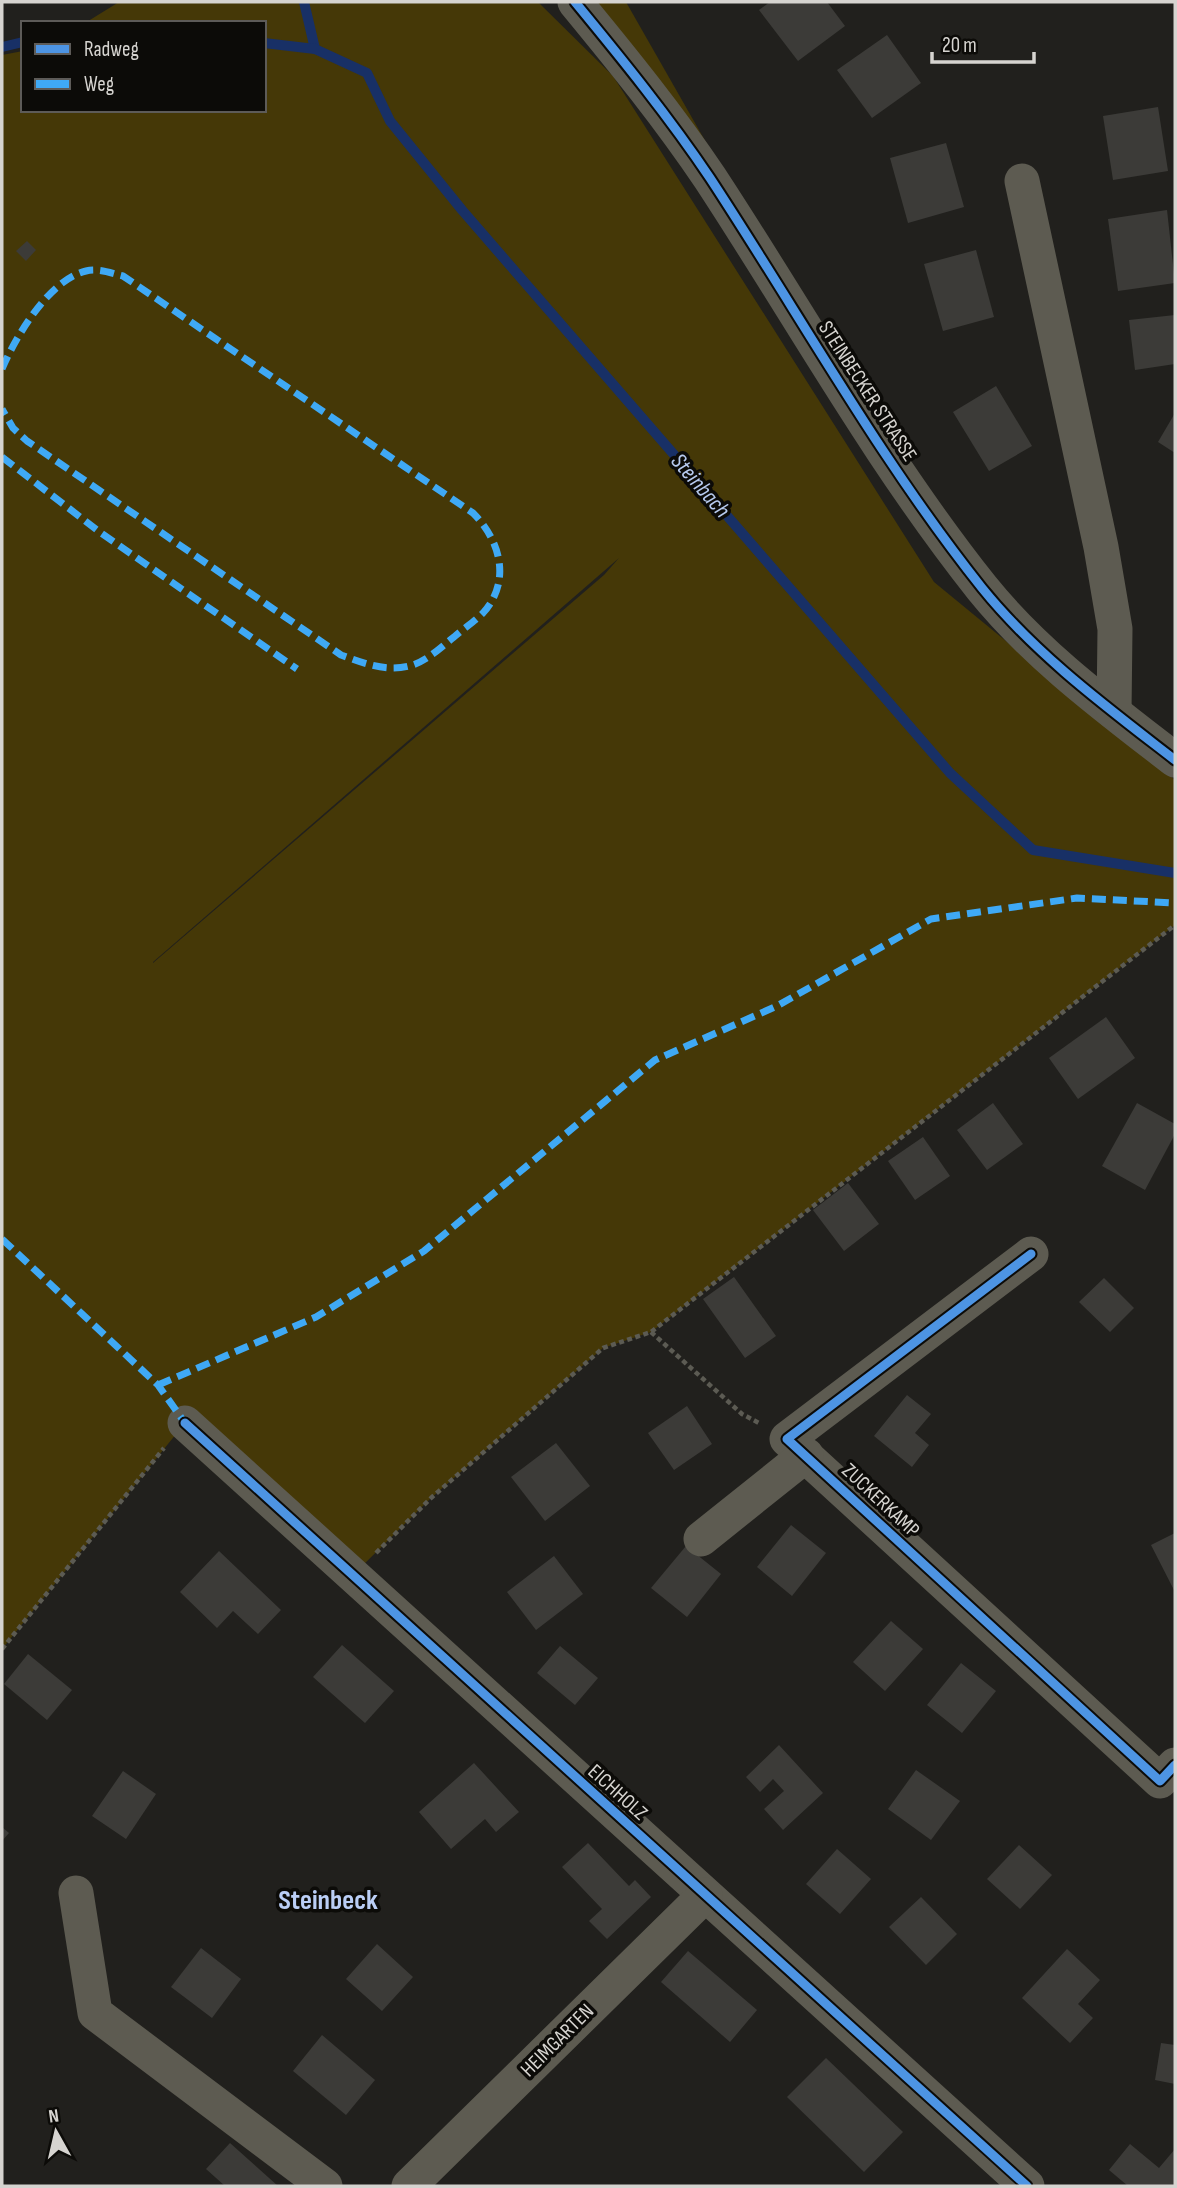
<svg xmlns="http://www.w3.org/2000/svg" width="1177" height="2188" font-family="'Sofia Sans Condensed',sans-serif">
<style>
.green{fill:#453807;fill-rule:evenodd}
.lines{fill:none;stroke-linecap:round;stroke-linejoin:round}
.stream{stroke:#183066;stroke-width:10}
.building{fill:#3c3b38}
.path{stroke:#5c5b53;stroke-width:4.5;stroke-dasharray:5 3.5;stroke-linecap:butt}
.minor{stroke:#5d5b51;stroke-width:35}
.quiet{stroke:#3fa9f5;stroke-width:7;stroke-dasharray:14 7;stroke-linecap:butt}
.cycleway-casing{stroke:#0c0b08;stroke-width:13}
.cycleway{stroke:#4d94e3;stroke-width:9}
.labels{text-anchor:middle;stroke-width:7;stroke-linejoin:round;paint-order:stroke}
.street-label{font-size:21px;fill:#d6d4d0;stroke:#0c0b08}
.water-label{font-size:23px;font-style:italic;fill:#b7caee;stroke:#0c0b08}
.district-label{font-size:28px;font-weight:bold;fill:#bacef6;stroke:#0c0b08}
</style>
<rect width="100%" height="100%" fill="#21201d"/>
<g class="green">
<path d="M119 2H538L613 76 934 582 1175 780V925L651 1332 603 1348 431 1498 353 1575 185 1423 2 1649V55L23 51V110H264V23H85ZM619 558 604 575 153 963V962Z"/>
<path d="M575 2H626L858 409Z"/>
</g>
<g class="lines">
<g class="stream">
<path d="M304 2 315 49"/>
<path d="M264 43 315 49 367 73 390 121 462 210 950 773 1033 850 1175 873"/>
<path d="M2 47 23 42"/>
</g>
</g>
<g class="building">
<path d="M770 2H827L845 26 798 61 759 10Z"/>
<path d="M887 35 921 83 872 118 837 70Z"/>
<path d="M1158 107 1168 171 1113 180 1103 116Z"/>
<path d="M946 143 964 207 908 223 890 158Z"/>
<path d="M1167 210 1175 283 1118 291 1108 219Z"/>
<path d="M27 241 36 250 26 261 16 251Z"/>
<path d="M976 250 994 317 943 331 924 264Z"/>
<path d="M1175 315V364L1135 370 1129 320Z"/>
<path d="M996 386 1032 446 989 471 953 412Z"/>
<path d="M1175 413V453L1158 442Z"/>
<path d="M1106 1017 1135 1058 1078 1099 1049 1058Z"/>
<path d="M993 1103 1023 1144 987 1170 957 1130Z"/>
<path d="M1137 1103 1175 1124V1134L1145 1190 1102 1166Z"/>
<path d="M923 1137 950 1176 915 1200 888 1161Z"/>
<path d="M848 1183 879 1224 844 1251 813 1210Z"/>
<path d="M734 1277 776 1336 745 1358 703 1299Z"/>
<path d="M1104 1278 1134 1308 1110 1332 1079 1302Z"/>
<path d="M907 1395 931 1414 915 1433 929 1445 912 1467 874 1436Z"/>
<path d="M687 1406 712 1444 674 1470 648 1433Z"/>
<path d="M556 1443 590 1486 545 1521 511 1477Z"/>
<path d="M791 1525 826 1553 792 1596 757 1567Z"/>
<path d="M1175 1533V1592L1151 1545Z"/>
<path d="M686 1546 721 1574 687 1617 651 1588Z"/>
<path d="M219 1551 281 1610 258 1634 233 1611 217 1628 180 1592Z"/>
<path d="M554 1556 583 1594 536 1630 507 1592Z"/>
<path d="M891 1621 923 1649 885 1691 853 1662Z"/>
<path d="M342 1645 394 1691 365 1723 313 1677Z"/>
<path d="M560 1646 598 1678 575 1705 537 1673Z"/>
<path d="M28 1654 72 1690 47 1720 4 1684Z"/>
<path d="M961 1663 996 1691 962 1733 927 1705Z"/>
<path d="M779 1745 823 1793 783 1830 764 1809 784 1791 773 1779 760 1792 746 1777Z"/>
<path d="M474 1763 519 1812 496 1832 485 1819 451 1849 419 1812Z"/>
<path d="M916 1770 960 1801 931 1840 888 1809Z"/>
<path d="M123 1771 156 1794 126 1839 92 1816Z"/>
<path d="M2 1827 9 1833 2 1841Z"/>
<path d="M588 1843 629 1886 635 1880 651 1897 607 1939 589 1921 602 1909 562 1867Z"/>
<path d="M1019 1845 1052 1875 1020 1909 987 1879Z"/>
<path d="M837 1849 871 1879 840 1914 806 1884Z"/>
<path d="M921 1897 957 1934 926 1965 889 1927Z"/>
<path d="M377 1944 413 1977 382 2011 346 1979Z"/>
<path d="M201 1948 241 1979 212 2018 171 1987Z"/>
<path d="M1067 1949 1100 1980 1078 2004 1093 2018 1070 2043 1022 1998Z"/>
<path d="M688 1951 757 2010 730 2042 661 1982Z"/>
<path d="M322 2035 375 2080 346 2115 293 2071Z"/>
<path d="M1161 2043 1175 2045V2084L1155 2080Z"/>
<path d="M826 2058 903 2132 864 2172 787 2097Z"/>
<path d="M230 2143 278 2186H225L206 2169Z"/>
<path d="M1130 2144 1159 2168 1175 2149V2186H1128L1109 2170Z"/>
</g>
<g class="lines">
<g class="path">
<path d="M651 1332 742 1414 759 1423"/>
<path d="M376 1553 431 1498 603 1348 651 1332 1175 925"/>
<path d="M2 1649 164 1448"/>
</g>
<g class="minor">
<path d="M575 2C622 59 669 117 710 178 800 315 880 460 982 588 1036 655 1108 708 1175 760"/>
<path d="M1022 181 1101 547 1115 629 1114 712"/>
<path d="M1031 1254 787 1439 1160 1781 1175 1765"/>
<path d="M185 1423 1027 2186"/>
<path d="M701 1539 806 1455"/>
<path d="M76 1893 95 2013 325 2186"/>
<path d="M409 2186 705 1895"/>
</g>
<g class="quiet">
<path d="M2 369C16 336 49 280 86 271 98 268 111 273 123 276L473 513C500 540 512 581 483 613 474 622 463 629 454 637 440 648 426 662 409 666 385 672 363 663 341 655L27 441 13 428 2 409"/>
<path d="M2 457 101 533 297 669"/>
<path d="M2 1239 158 1385 185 1423"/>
<path d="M158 1385 316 1317 424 1251 655 1060 777 1006 931 919 1077 898 1175 903"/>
</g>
<g class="cycleway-casing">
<g id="cycleway">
<path d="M575 2C622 59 669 117 710 178 800 315 880 460 982 588 1036 655 1108 708 1175 760"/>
<path d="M1031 1254 787 1439 1160 1781 1175 1765"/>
<path d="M185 1423 1027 2186"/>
</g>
</g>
<use href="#cycleway" class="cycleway"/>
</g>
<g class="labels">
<g class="street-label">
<text transform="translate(868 391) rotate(57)" y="7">STEINBECKER STRASSE</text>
<text transform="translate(881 1500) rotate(43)" y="7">ZUCKERKAMP</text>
<text transform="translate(618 1792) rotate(42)" y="7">EICHHOLZ</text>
<text transform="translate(557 2040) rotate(-45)" y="7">HEIMGARTEN</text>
</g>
<g class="water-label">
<text transform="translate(701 485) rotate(49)" y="8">Steinbach</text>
</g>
<g class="district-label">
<text x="328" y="1909">Steinbeck</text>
</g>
</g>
<rect width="1177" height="2188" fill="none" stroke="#d6d4d0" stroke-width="7"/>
<rect x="21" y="21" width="245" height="91" fill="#0c0b08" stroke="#5d5b58" stroke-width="2"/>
<rect x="35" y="44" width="35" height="10" fill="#4d94e3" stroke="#5d5b58" stroke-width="2"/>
<text x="84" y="56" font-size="21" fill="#d6d4d0">Radweg</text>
<rect x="35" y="79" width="35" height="10" fill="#3fa9f5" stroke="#5d5b58" stroke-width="2"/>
<text x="84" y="91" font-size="21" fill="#d6d4d0">Weg</text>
<g transform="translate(56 2132) rotate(352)" stroke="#0c0b08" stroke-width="5" paint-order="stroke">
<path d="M0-5L12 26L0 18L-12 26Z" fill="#d6d4d0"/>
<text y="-10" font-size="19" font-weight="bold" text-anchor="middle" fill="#d6d4d0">N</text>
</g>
<path d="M932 52v10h102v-10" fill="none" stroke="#d6d4d0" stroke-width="3.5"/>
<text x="942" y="52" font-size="21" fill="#d6d4d0" stroke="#0c0b08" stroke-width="5" paint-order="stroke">20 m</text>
</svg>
